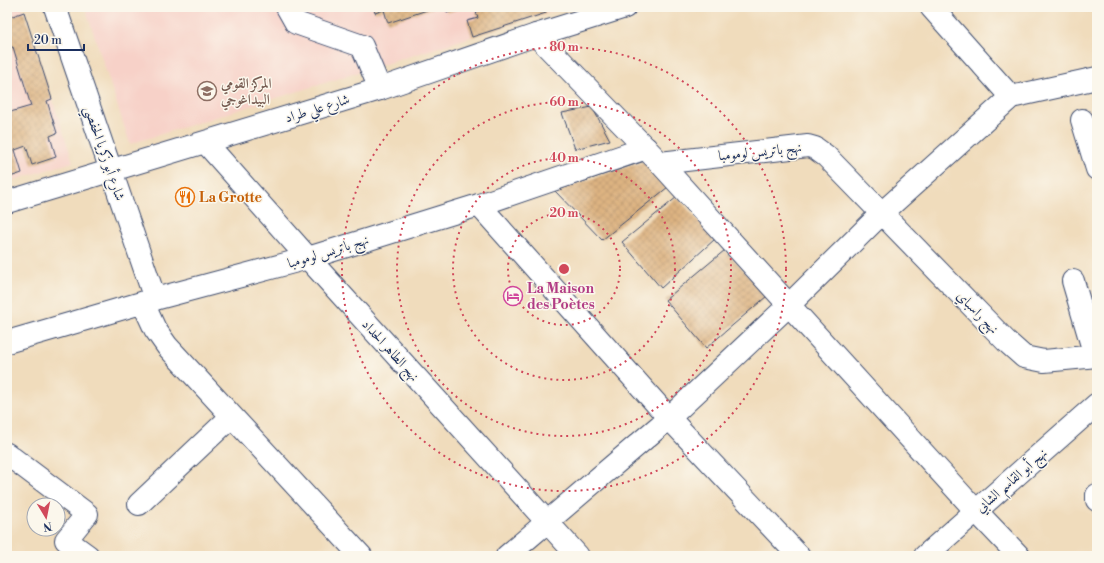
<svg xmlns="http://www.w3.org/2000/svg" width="1104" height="563" font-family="'Libre Bodoni',Amiri,serif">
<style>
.built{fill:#f7d1c8}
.building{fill:url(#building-cross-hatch)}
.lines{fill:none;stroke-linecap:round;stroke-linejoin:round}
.minor-casing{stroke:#3b496c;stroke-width:24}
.minor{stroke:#fff;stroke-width:22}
.ring{fill:none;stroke:#d1495b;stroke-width:2;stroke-dasharray:2 4}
.labels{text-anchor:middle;stroke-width:3;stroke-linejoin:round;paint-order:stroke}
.education-label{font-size:14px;font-weight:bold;fill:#785e54;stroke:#fbf7ec;text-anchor:start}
.street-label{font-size:14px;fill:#1b2f5e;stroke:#fbf7ec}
.food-label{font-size:14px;font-weight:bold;fill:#c56008;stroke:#fbf7ec;text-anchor:start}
.hotel-label{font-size:14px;font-weight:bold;fill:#b23c85;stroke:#fbf7ec;text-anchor:start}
.centre{fill:#d1495b;stroke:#fbf7ec;stroke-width:2}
.ring-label{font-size:12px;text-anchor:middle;font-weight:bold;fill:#d1495b;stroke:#fbf7ec;stroke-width:3;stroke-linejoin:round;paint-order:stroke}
</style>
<defs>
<pattern id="building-cross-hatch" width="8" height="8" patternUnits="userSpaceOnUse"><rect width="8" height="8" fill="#ddb381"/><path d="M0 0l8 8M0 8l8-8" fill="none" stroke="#bd9a72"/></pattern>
</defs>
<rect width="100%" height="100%" fill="#fbf7ec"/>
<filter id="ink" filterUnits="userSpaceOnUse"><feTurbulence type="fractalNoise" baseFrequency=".025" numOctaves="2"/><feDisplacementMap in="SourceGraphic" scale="8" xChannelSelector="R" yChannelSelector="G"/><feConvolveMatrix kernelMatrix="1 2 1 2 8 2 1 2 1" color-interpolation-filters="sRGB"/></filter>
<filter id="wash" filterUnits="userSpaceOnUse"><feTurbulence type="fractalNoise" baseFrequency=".012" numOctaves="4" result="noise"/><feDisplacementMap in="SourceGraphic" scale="16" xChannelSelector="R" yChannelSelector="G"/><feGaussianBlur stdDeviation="0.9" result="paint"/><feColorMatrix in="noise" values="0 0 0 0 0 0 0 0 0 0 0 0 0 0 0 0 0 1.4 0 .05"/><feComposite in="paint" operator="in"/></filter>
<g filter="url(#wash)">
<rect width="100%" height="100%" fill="#f0dcbc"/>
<g class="built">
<path d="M7 7H22L73 162 7 182Z"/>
<path d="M85 7H567L130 144Z"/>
</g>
<g id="blocks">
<g class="building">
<path d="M373 7H436L388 23 384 10 375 13Z"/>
<path d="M445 7H464L447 13Z"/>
<path d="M491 7H510L511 10 519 7H544L546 13 472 37 467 21 478 18 476 12Z"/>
<path d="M24 12 52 99 47 101 57 133 50 136 56 157 32 165 26 146 15 150 22 173 7 178V113L31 106 13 47 7 48V18Z"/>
<path d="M592 107 610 140 575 149 562 113Z"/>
<path d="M645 161 668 187 602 240 555 191Z"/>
<path d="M677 197 715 239 661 288 622 242Z"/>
<path d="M725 250 767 296 706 348 665 300Z"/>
</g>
</g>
</g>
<g filter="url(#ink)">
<use href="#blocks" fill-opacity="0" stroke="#3b496c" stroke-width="1"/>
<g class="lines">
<g class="minor-casing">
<g id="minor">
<path d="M55 7 155 299"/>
<path d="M287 7 296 23 362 46 380 89"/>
<path d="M931 7 1011 97"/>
<path d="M536 35 660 163 976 511 1019 556"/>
<path d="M1082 120 1097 169"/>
<path d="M206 143 308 258 578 556"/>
<path d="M660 163 808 146 815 148 826 156 1006 341 1024 357 1044 361 1097 356"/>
<path d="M7 202 380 89 536 35 625 7"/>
<path d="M479 205 669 418 799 556"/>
<path d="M1073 281 1095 356"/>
<path d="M143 303 155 329 167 346 361 556"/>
<path d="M7 342 155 299 308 258 479 205 646 148"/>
<path d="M7 454 87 514 66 540 88 556"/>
<path d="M1097 495V500"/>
<path d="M139 504 231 417"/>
<path d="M507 556 669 418 789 305 882 213 1011 97 1097 78"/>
<path d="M925 556 1097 404"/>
</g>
</g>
<use href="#minor" class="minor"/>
</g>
</g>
<g class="ring">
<circle cx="564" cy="269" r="56"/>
<circle cx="564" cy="269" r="111"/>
<circle cx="564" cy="269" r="167"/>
<circle cx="564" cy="269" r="222"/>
</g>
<defs>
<g id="university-ring" transform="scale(1)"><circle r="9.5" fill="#fbf7ec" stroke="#8d6e63" stroke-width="1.5"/><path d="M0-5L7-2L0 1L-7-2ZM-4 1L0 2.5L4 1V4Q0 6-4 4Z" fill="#8d6e63"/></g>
<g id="restaurant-ring" transform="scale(1)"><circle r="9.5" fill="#fbf7ec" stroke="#e8710a" stroke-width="1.5"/><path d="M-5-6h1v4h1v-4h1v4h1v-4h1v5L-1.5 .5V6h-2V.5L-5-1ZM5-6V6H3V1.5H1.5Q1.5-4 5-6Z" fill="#e8710a"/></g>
<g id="hotel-ring" transform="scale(1)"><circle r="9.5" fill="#fbf7ec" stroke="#d1479c" stroke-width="1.5"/><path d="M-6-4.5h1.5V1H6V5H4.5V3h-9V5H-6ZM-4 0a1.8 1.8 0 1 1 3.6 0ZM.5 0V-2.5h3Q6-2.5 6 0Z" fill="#d1479c"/></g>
</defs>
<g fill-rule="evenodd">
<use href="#university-ring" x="207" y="91"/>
<use href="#restaurant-ring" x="185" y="197"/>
<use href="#hotel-ring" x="513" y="296"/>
</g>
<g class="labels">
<g class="education-label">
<text x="221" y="88">المركز القومي<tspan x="221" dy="16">البيداغوجي</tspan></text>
</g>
<g class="street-label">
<text transform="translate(317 108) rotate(-17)" y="5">شارع علي طراد</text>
<text transform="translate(760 151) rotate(-6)" y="5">نهج باتريس لومومبا</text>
<text transform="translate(105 153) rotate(71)" y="5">شارع أبو زكريا الحفصي</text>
<text transform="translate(328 251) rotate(-17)" y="5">نهج باتريس لومومبا</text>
<text transform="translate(978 312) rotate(46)" y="5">نهج راسباي</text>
<text transform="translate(391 350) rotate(48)" y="5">نهج الطاهر الحداد</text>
<text transform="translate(1011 480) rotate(-41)" y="5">نهج أبو القاسم الشابي</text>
</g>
<g class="food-label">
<text x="199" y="202">La Grotte</text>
</g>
<g class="hotel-label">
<text x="527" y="293">La Maison<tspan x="527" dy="16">des Poètes</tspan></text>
</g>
</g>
<circle cx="564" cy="269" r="6" class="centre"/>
<g class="ring-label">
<text x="564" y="51">80 m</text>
<text x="564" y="106">60 m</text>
<text x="564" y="162">40 m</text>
<text x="564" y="217">20 m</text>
</g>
<rect width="1104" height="563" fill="none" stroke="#fbf7ec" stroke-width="24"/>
<g transform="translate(46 517) rotate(170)"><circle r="19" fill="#fbf7ec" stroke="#a1a7b3"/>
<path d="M0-3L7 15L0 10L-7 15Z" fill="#d1495b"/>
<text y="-6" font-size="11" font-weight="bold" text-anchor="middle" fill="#1b2f5e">N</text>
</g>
<path d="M28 44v6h56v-6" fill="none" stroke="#1b2f5e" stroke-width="2"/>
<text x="34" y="44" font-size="12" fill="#1b2f5e" stroke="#fbf7ec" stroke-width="3" paint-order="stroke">20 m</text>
</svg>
